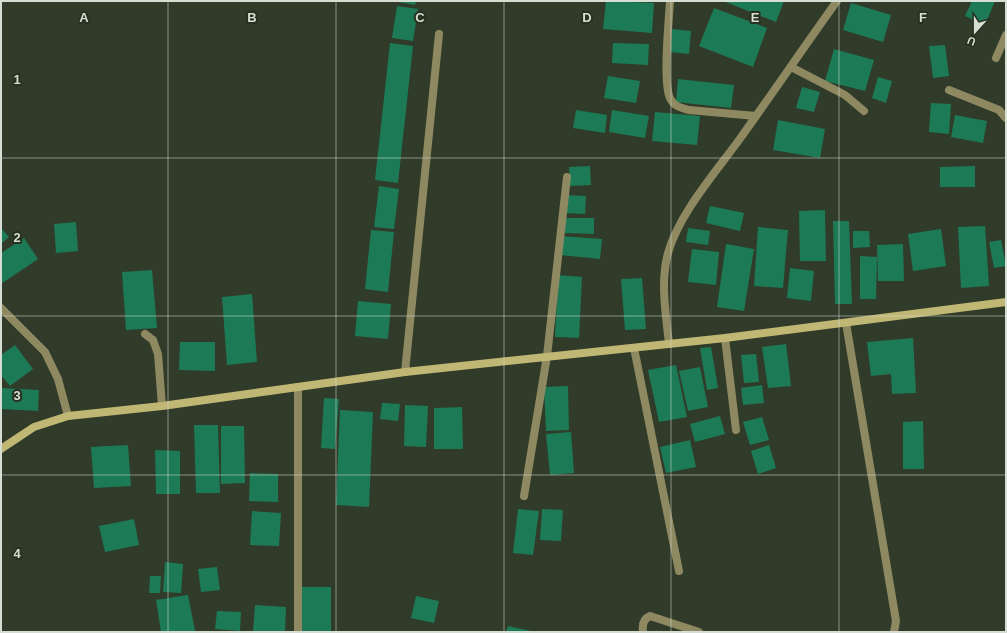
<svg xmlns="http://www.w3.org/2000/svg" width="1007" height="633" font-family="Arial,sans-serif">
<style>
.building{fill:#1c7a57}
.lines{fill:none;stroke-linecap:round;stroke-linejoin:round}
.lane{stroke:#8f8961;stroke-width:8}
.street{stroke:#8f8961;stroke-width:8}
.secondary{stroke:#c0b775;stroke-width:8}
.grid{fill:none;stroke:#d6ddd2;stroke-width:1;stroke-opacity:0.55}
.grid-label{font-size:13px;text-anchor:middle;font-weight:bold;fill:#d6ddd2;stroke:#27311f;stroke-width:4;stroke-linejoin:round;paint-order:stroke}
</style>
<rect width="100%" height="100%" fill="#313b29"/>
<g class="building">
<path d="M398 1H416L415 5 398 2Z"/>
<path d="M606 1 654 3 652 33 603 29Z"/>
<path d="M723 1H784L776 22Z"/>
<path d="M972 1H995L985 25 965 16Z"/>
<path d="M851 3 891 15 883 42 843 30Z"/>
<path d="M397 6 418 9 413 41 392 38Z"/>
<path d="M714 8 767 28 753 67 699 46Z"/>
<path d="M672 29 691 31 689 54 670 52Z"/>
<path d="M390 43 413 46 398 183 375 180Z"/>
<path d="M613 43 649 44 648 65 612 63Z"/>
<path d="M945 45 949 76 933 78 929 46Z"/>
<path d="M834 49 874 60 865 91 825 81Z"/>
<path d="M608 76 640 81 636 103 604 98Z"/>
<path d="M878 77 892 81 886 103 872 98Z"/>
<path d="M678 79 734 85 731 108 676 102Z"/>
<path d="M802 87 820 92 814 112 796 108Z"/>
<path d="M931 103 951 104 949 134 929 132Z"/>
<path d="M576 110 607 115 605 133 573 128Z"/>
<path d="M612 110 649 116 645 138 609 132Z"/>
<path d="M655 112 700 116 697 145 652 141Z"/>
<path d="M955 115 987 121 983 143 951 137Z"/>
<path d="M778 120 825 129 820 158 773 150Z"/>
<path d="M590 166 591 185 570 186 569 167Z"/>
<path d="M975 166V187H940V167Z"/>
<path d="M379 186 399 189 394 229 374 227Z"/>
<path d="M566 195 586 196 585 214 565 213Z"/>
<path d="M710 206 744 213 740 231 706 223Z"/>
<path d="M825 210 826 261H800L799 211Z"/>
<path d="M564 218H594V234L564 233Z"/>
<path d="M833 221H849L852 304H835Z"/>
<path d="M76 222 78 251 56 253 54 224Z"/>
<path d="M985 226 989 286 961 288 958 227Z"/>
<path d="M758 227 788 230 783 288 754 286Z"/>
<path d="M1 228 9 237 1 244Z"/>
<path d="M688 228 710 231 708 245 686 242Z"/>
<path d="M941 229 946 266 913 271 908 234Z"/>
<path d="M371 230 394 232 388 292 365 289Z"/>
<path d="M853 231H869L870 247 853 248Z"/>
<path d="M561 236 602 239 600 259 560 255Z"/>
<path d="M24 238 38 259 1 284V253Z"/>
<path d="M1001 240 1006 266 994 268 989 242Z"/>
<path d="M726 244 754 249 744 311 717 307Z"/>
<path d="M903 244 904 281H878L877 245Z"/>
<path d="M692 249 719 252 716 285 688 282Z"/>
<path d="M860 256 877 257 876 299H860Z"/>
<path d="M790 268 814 271 811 301 787 298Z"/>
<path d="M152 270 157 328 126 330 122 272Z"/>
<path d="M558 275 582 277 579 338 555 337Z"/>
<path d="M642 278 646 329 625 330 621 279Z"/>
<path d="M252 294 257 362 227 365 222 297Z"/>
<path d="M358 301 391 304 388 339 355 336Z"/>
<path d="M913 338 916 393 892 394 891 374 871 376 867 342Z"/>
<path d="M180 342H215V371L179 370Z"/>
<path d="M786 344 791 386 768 388 762 347Z"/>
<path d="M15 345 33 369 10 386 1 375V355Z"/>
<path d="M711 347 718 388 707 390 700 348Z"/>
<path d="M756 354 759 382 744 383 741 355Z"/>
<path d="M676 365 687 417 659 422 648 370Z"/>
<path d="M700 367 708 407 688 411 679 371Z"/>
<path d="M762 385 764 403 743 405 741 388Z"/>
<path d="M568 386 569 430 546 431 544 387Z"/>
<path d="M1 388 39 390 38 411 1 409Z"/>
<path d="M324 398 339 399 335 449 321 448Z"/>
<path d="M382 403 400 404 398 421 380 419Z"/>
<path d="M405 405 428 406 426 447 404 446Z"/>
<path d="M462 407 463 449H434V408Z"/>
<path d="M340 410 373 412 369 507 336 505Z"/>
<path d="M720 416 725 434 695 442 690 424Z"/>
<path d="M762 417 769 440 750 445 743 422Z"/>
<path d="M923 421 924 469H903V422Z"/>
<path d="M194 425H218L220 493H196Z"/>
<path d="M221 426H244L245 483 221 484Z"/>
<path d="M571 432 574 473 550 475 546 434Z"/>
<path d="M690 440 696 467 666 473 660 447Z"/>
<path d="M128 445 131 486 94 488 91 447Z"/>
<path d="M769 445 776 468 758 474 751 451Z"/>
<path d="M155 450 180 451V494H156Z"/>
<path d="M250 473 278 474V502L249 501Z"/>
<path d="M518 509 539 511 533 555 513 553Z"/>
<path d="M542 509 563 510 561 541 540 540Z"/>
<path d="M252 511 281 513 279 546 250 545Z"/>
<path d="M134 519 139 545 105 552 99 526Z"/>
<path d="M165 562 183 564 181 593 163 592Z"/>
<path d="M217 567 220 590 201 592 198 569Z"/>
<path d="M150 576H161L160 593H149Z"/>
<rect x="299" y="587" width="32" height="45"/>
<path d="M188 595 195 631 161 632 156 600Z"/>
<path d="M416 596 439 601 434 623 411 618Z"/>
<path d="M255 605 286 607 285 632 253 631Z"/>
<path d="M217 611 241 612 240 631 215 629Z"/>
<path d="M508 626 531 631V632H506Z"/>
</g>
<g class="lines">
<g class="lane">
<path d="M145 334 153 340 158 354 162 406"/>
<path d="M643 632C642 625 643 619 650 616L699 632"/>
</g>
<g class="street">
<path d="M670 1C669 20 662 87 671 100 675 107 682 108 689 110L756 116"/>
<path d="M996 58 1006 35"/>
<path d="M791 67 845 95 864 111"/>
<path d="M949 90 999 110 1006 118"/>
<path d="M1 308 45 352 58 379 68 416"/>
<path d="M846 323 896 621 894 632"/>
<path d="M725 338 736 430"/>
<path d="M669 344C666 314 660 283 668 253 679 214 715 173 739 140 772 94 804 47 837 1"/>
<path d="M634 348 679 571"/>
<path d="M405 372 439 34"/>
<path d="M298 387V632"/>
<path d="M524 496 547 356 567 177"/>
</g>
<path class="secondary" d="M1 449 34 427 68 416 162 406 405 372 725 338 1006 302"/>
</g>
<path class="grid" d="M168 1V632M336 1V632M504 1V632M671 1V632M839 1V632M1 158H1006M1 316H1006M1 475H1006"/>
<g class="grid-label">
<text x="84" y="22">A</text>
<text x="252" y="22">B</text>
<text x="420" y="22">C</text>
<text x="587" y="22">D</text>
<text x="755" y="22">E</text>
<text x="923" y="22">F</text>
<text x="17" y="84">1</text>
<text x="17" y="242">2</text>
<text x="17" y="400">3</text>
<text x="17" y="558">4</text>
</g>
<rect width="1007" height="633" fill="none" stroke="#d6ddd2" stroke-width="4"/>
<g transform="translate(975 32) rotate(201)" stroke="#27311f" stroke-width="3" paint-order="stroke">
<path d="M0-3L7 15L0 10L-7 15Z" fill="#d6ddd2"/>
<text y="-6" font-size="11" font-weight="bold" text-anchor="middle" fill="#d6ddd2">U</text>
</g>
</svg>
